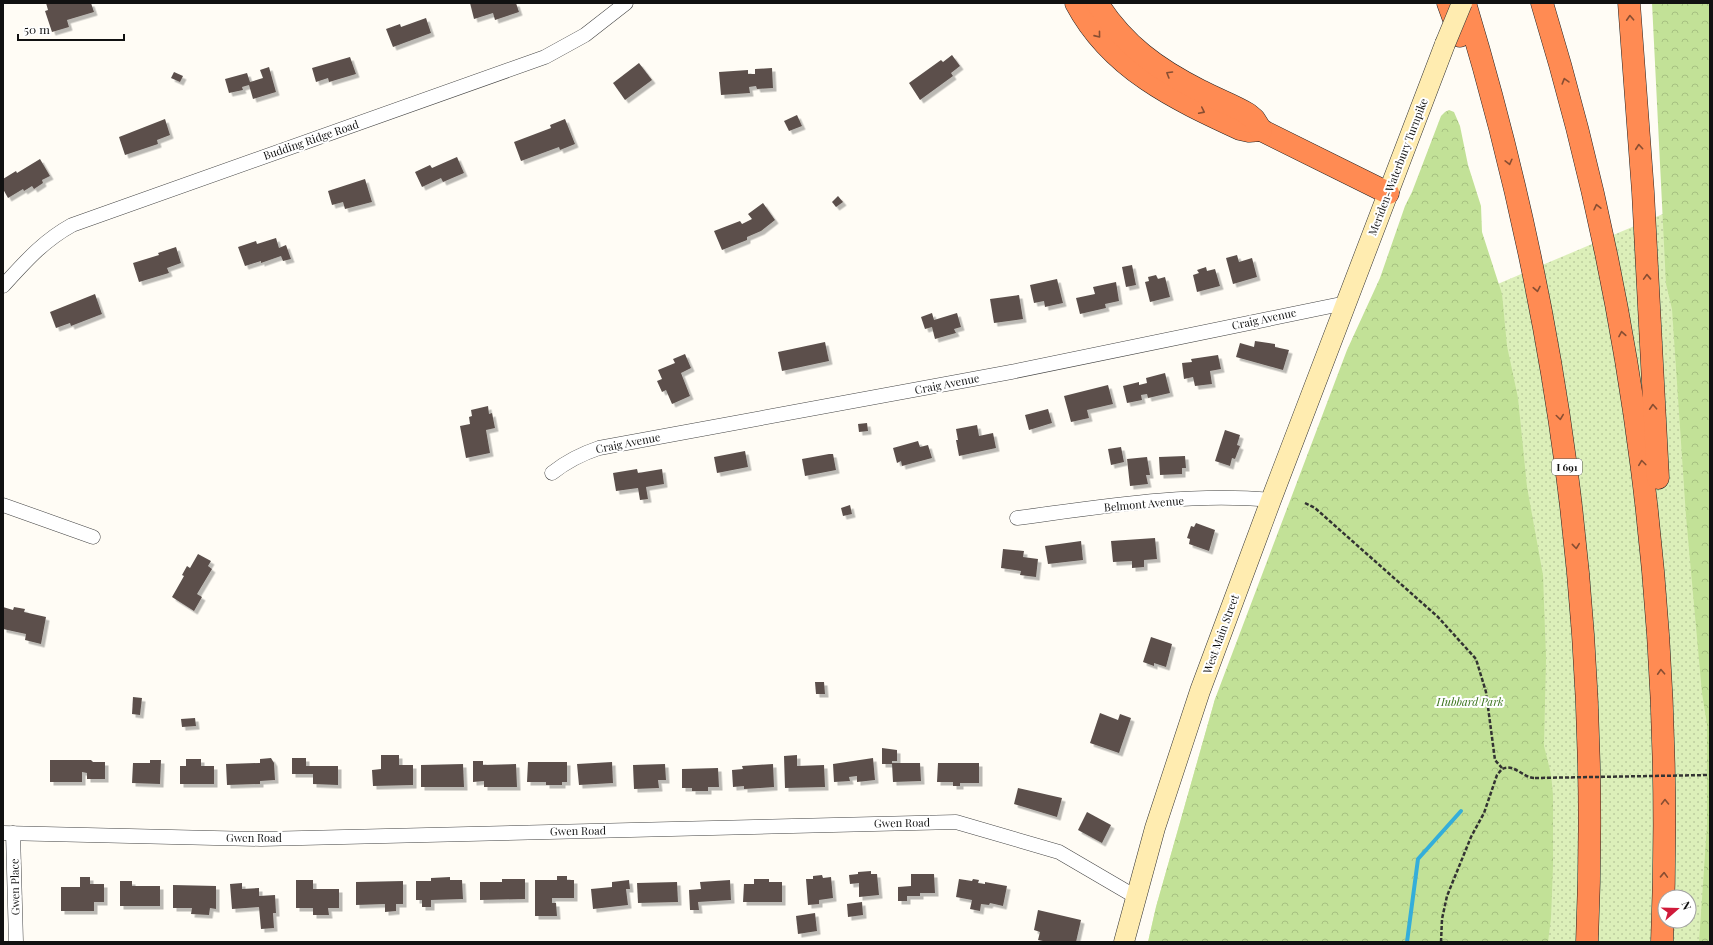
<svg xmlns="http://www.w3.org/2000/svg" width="1713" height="945" font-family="'Playfair Display',serif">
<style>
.grass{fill:url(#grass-dots);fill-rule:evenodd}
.forest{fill:url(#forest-crowns)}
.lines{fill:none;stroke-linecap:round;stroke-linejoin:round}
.stream{stroke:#34aeda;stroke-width:4}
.building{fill:#5b504c;filter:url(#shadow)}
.street-casing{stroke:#444;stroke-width:15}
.secondary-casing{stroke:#333;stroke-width:21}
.highway-casing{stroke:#222;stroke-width:23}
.path{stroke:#333;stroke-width:2.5;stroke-dasharray:4 2;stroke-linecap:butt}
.street{stroke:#fff;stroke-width:14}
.secondary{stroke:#ffecb0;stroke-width:20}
.highway{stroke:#ff8b53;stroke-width:22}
.secondary-bridge-casing{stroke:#333;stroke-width:21;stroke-linecap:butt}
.path-bridge{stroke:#333;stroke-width:2.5;stroke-dasharray:4 2;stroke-linecap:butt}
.secondary-bridge{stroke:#ffecb0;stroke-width:20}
.oneway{stroke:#884e32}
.labels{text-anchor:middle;stroke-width:4;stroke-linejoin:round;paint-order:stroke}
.shield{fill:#fff;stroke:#585858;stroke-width:1}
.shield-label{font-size:10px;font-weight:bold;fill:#111}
.street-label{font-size:11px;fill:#111;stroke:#fff}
.park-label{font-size:11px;font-style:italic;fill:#377119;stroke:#fff}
</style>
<defs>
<pattern id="grass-dots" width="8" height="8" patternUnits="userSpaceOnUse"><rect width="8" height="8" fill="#dcefb9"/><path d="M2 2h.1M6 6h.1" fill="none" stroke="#bccc9e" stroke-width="1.8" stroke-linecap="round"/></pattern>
<pattern id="forest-crowns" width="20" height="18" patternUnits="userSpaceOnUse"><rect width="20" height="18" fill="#c2e197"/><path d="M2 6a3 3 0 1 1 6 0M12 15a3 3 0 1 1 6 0" fill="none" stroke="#a6c081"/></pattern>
<filter id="shadow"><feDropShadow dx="3.5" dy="3.5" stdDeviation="0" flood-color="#0004"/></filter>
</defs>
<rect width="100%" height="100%" fill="#fffcf5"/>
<path class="grass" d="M1710 194V942H1148L1156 907 1215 699 1460 300ZM1665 897H1689V921H1665Z"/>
<g class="forest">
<path d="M1652 3H1710V942H1699L1707 826V724L1702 693 1686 516 1672 309 1666 284Z"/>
<path d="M1449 110 1454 112 1460 126 1468 165 1481 206 1482 232 1502 294 1507 346 1518 398 1527 487 1543 575 1546 658 1544 746 1551 774 1553 795V867L1551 918 1548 942H1148L1156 907 1215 699 1347 350 1380 278 1405 206 1412 192 1441 116 1445 112Z"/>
</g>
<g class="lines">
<path class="stream" d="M1407 942 1418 859 1461 811"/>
</g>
<g class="building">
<path d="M46 3H91L94 12 67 20 69 27 52 32 45 11 48 10Z"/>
<path d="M470 3H516L519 12 495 20 493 13 474 19Z"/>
<path d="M426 18 431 33 393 47 386 29 400 24 401 27Z"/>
<path d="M952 55 960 66 951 73 953 76 920 100 909 83 941 60 943 62Z"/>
<path d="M350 57 356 74 329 82 328 78 316 82 312 68Z"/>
<path d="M639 63 652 80 625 100 613 83Z"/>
<path d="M269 67 276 92 253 99 249 85 242 87 243 90 229 93 225 79 247 73 250 82 263 78 260 70Z"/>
<path d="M772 68 773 88 757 89 756 86 749 87 750 93 721 95 719 72 748 70V74H755V69Z"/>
<path d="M174 72 183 76 180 82 171 78Z"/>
<path d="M797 115 802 126 789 131 784 121Z"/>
<path d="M165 119 170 135 157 140 158 144 125 155 119 137Z"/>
<path d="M565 119 575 144 560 150 559 147 521 161 514 142 551 128 550 125Z"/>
<path d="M457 157 464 173 443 182 441 178 422 187 415 172 430 165 432 168Z"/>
<path d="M40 159 50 176 42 180 43 183 34 189 32 186 24 191 23 189 8 198 3 189V179L16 171 17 173Z"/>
<path d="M365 179 372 202 345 209 343 202 332 205 328 191Z"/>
<path d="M838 196 843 202 836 207 832 202Z"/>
<path d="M763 203 775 220 761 231 747 237V240L722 250 714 231 740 221 742 224 752 219 748 214Z"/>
<path d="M276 238 279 248 286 245 291 259 283 261 281 256 261 263V261L245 266 238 247 256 241 257 244Z"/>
<path d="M176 247 181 263 167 268 169 273 139 282 133 263 159 255 158 253Z"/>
<path d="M1237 255 1239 262 1252 258 1257 277 1233 284 1226 258Z"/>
<path d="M1132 265 1136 285 1126 287 1122 267Z"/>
<path d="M1206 267 1207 271 1215 269 1220 286 1197 292 1193 275 1199 273 1197 270Z"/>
<path d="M1156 275 1158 279 1165 277 1170 297 1150 302 1145 282 1149 281 1148 277Z"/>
<path d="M1057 279 1063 303 1045 307 1044 301 1034 303 1030 285Z"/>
<path d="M1116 282 1119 301 1105 304 1106 308 1080 314 1076 298 1095 294 1093 287Z"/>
<path d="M95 294 102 314 71 326 70 323 56 328 50 312Z"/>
<path d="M1019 295 1023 319 994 323 990 299Z"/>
<path d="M932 313 934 320 957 313 961 327 954 329 956 333 935 339 932 327 925 329 921 317Z"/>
<path d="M1255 341 1275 344V347L1289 350 1283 370 1236 357 1240 343 1254 347Z"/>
<path d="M825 342 829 361 782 371 778 352Z"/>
<path d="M685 354 691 368 681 373 690 396 672 404 666 390 662 392 657 381 662 379 658 370 675 363 673 359Z"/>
<path d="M1218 355 1221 369 1210 371 1212 384 1195 386 1193 377 1184 379 1182 363 1192 362 1191 359Z"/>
<path d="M1165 373 1170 393 1148 398 1147 394 1141 395 1142 400 1127 403 1123 386 1139 382V385L1147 383 1146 378Z"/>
<path d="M1108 385 1113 404 1087 410 1089 418 1071 422 1064 396Z"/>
<path d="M488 406 489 414 492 413 495 428 486 430 490 453 466 458 460 426 470 424 469 417 472 416 471 410Z"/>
<path d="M1048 409 1052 423 1029 430 1025 415Z"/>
<path d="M867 423 868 431 859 432 858 424Z"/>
<path d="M977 425 979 436 993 433 996 448 959 456 956 440H958L956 429Z"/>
<path d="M1225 430 1240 435 1237 445 1240 446 1235 459 1232 458 1230 466 1215 461Z"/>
<path d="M918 441 920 447 928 445 932 458 902 466 901 461 897 463 893 448Z"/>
<path d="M1121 447 1124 462 1111 465 1108 449Z"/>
<path d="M745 451 748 467 717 473 714 457Z"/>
<path d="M829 454H833L836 470 805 476 802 459Z"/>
<path d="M1185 456 1186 468H1182V474L1160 475 1159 457Z"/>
<path d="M1147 457 1150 475H1146L1148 484 1130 486 1127 459Z"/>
<path d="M637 469 638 473 662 469 664 484 646 487 648 499 640 500 638 488 616 491 613 473Z"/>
<path d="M850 505 852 514 843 516 841 508Z"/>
<path d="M1196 523 1215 530 1209 551 1189 544 1190 539 1187 538 1191 526 1194 527Z"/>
<path d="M1155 538 1157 559 1144 560V567L1132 568V561L1113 562 1111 541Z"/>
<path d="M1081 541 1083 560 1048 564 1045 546Z"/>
<path d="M1003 549 1024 551 1023 557 1038 559 1036 577 1020 575 1021 571 1001 568Z"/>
<path d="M198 554 211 561 208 566 212 569 197 594 202 597 194 611 172 597 184 576 182 575 187 566 190 568Z"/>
<path d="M3 607 13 610 14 607 25 609 24 612 46 617 41 644 25 640 26 634 3 629Z"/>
<path d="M1151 637 1172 644 1166 667 1154 663V666L1143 662Z"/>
<path d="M815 682H824L825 694H816Z"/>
<path d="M133 697 142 698 140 715 132 714Z"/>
<path d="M1100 713 1118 720 1120 714 1131 718 1119 753 1090 743Z"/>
<path d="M195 718 196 726 182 727 181 719Z"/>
<path d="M882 748 897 750V761H892V763H920L921 781 893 782 892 764H882Z"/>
<path d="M381 755H399V765H413V785L373 786 372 770 381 769Z"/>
<path d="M797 755V766L824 765 825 787 785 788 784 756Z"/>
<path d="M271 758 274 763 275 780 260 781V784L227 785 226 764 260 763V759Z"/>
<path d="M292 758H306V766H338V785L313 784V774H292Z"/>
<path d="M873 758 875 780 857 782V776L849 777 850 781 834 782 833 764Z"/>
<path d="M186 759H201V766H214V784H180V766H186Z"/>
<path d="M50 760H91L93 762H105V779H87V773L82 772V782H50Z"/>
<path d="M150 760H161L160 784 132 783 133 763H150Z"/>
<path d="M473 761H483V765L516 764 517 787H484V781L473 782Z"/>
<path d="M528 762H567V782H562V785H546V782H527Z"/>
<path d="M612 762 613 783 579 785 577 764Z"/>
<path d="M938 763H979V783H960V786H953V782H937Z"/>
<path d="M463 764 464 787H421V765Z"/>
<path d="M665 764 666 780H658L659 788 634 789 633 765Z"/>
<path d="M773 764 774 787 744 789V786L733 787 732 770 743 769 742 766Z"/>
<path d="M718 768 719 787H708V791H692V788H682V769Z"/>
<path d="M1018 788 1062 798 1057 817 1014 804Z"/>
<path d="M1087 812 1111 825 1102 843 1078 830Z"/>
<path d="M871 871V874H877L879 895 859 897V883L850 884 849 875 858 874V872Z"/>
<path d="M911 874H934L935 893H920V896H907V901H898V887L911 886Z"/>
<path d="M822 875 823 878 831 877 833 898 819 900V904L808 905 806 879H813V876Z"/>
<path d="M557 876H567V880H574V898H552V903H556L557 916H535V880H557Z"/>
<path d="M80 877H90V884H104V902H94V911H61V887H80Z"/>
<path d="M450 877V880H462L463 899 431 900V907H422V900H416V881H431V878Z"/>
<path d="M502 879H525V899L480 900V882H502Z"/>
<path d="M754 879H769V882H782V902H743L744 884H754Z"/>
<path d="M959 879 972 881 973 879 979 880 978 883 985 884V882L1007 886 1003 906 990 903 989 905 981 904 980 911 970 909 972 900 956 897Z"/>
<path d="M296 880H313V889H339V908H328L329 915H313V908H296Z"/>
<path d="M629 880 630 889H626L628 905 593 909 591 889 612 887V882Z"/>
<path d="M730 880 731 900 698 902 699 910H690L689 890 701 889 700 882Z"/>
<path d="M120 881H132V886H160V906H120Z"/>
<path d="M403 881V904H396V911L385 912V904L356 905V882Z"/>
<path d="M677 882 678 902 638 903 637 883Z"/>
<path d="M242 883V889L259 888V896L275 895 276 913H273L274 928 261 929 259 907 232 909 230 884Z"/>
<path d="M173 885 216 886V909L210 908 209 915 191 914 192 908H173Z"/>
<path d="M862 902 863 915 848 917 847 904Z"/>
<path d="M1038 910 1081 920 1076 942H1048L1038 940 1040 932 1034 930Z"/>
<path d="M815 913 817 931 798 934 796 916Z"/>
</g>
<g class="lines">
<g class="street-casing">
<g id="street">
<path d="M3 286C25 262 43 241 72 225L545 57 585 35 626 3"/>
<path d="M552 473C567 461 581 454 599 448L1011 372 1346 303"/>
<path d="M3 505 93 537"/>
<path d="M1017 518C1100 507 1187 492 1271 500"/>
<path d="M3 833 261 839 956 822 1059 852 1136 897"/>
<path d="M13 833 16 942"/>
</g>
</g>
<g class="secondary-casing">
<path id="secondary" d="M1124 942 1155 828 1200 691 1271 500 1445 44"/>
</g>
<g class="highway-casing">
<g id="highway">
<path d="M1076 3C1111 69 1175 99 1240 129L1249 131 1261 130 1388 193"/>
<path d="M1097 3C1124 45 1157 69 1201 91 1216 99 1233 105 1248 114L1254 119 1261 130"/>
<path d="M1448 3 1460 36"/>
<path d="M1465 3C1558 311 1601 620 1587 942"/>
<path d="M1542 3C1635 307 1675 624 1662 942"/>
<path d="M1629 3 1643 192 1658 478"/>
</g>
</g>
<g class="path">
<path d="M1305 503 1315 508 1438 617 1476 659 1486 692 1495 760 1502 768"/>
<path d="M1441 942 1442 919 1447 896 1471 837 1484 813 1497 775 1502 769C1514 763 1523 778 1535 778"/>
</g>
<use href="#street" class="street"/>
<use href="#secondary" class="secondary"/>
<use href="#highway" class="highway"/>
<g class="secondary-bridge-casing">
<path id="secondary-bridge" d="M1445 44 1462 3"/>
</g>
<path class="path-bridge" d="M1535 778 1710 775"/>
<use href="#secondary-bridge" class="secondary-bridge"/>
</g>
<defs><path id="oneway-chevron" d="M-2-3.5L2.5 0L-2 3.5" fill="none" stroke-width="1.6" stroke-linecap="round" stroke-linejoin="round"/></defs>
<g class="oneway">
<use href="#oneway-chevron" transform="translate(1630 18) rotate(-93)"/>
<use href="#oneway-chevron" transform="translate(1098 35) rotate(51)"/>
<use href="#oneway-chevron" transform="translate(1169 74) rotate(-149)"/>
<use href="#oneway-chevron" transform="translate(1565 81) rotate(-106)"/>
<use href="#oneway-chevron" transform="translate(1202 111) rotate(26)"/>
<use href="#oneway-chevron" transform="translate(1639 147) rotate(-95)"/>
<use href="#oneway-chevron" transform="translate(1509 162) rotate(76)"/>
<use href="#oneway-chevron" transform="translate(1597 207) rotate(-103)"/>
<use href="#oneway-chevron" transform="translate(1647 277) rotate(-92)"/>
<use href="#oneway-chevron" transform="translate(1537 289) rotate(79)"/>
<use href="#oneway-chevron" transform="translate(1622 334) rotate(-100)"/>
<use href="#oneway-chevron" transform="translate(1653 407) rotate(-93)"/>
<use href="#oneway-chevron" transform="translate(1560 417) rotate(82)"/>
<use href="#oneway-chevron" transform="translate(1642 463) rotate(-97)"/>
<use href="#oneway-chevron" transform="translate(1576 546) rotate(84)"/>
<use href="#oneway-chevron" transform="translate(1661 672) rotate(-93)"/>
<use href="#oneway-chevron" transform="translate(1665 802) rotate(-91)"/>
<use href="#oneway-chevron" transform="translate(1664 875) rotate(-88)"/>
</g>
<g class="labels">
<rect class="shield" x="1552" y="459" width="30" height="16" rx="3"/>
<g class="shield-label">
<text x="1567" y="471">I 691</text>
</g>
<g class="street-label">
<text transform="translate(311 140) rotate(-19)" y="4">Budding Ridge Road</text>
<text transform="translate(1398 167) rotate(-69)" y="4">Meriden-Waterbury Turnpike</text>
<text transform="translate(1264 319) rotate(-12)" y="4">Craig Avenue</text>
<text transform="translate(947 384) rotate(-11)" y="4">Craig Avenue</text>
<text transform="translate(628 443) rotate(-11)" y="4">Craig Avenue</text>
<text transform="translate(1144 504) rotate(-5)" y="4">Belmont Avenue</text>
<text transform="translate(1221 634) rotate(-70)" y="4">West Main Street</text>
<text transform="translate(902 823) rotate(-1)" y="4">Gwen Road</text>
<text transform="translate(578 831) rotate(-1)" y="4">Gwen Road</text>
<text x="254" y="842">Gwen Road</text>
<text transform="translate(15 887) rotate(-91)" y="4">Gwen Place</text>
</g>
<g class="park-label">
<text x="1470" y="706">Hubbard Park</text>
</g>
</g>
<rect width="1713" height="945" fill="none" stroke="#111111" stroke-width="8"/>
<g transform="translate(1677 909) rotate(70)"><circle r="19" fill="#ffffff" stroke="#a0a0a0"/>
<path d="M0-3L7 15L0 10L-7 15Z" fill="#d01a3a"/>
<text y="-6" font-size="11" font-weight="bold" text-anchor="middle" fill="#111111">N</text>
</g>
<path d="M18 34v6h106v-6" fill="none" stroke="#111111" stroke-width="2"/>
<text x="24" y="34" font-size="12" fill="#111111" stroke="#ffffff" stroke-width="3" paint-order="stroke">50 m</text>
</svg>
